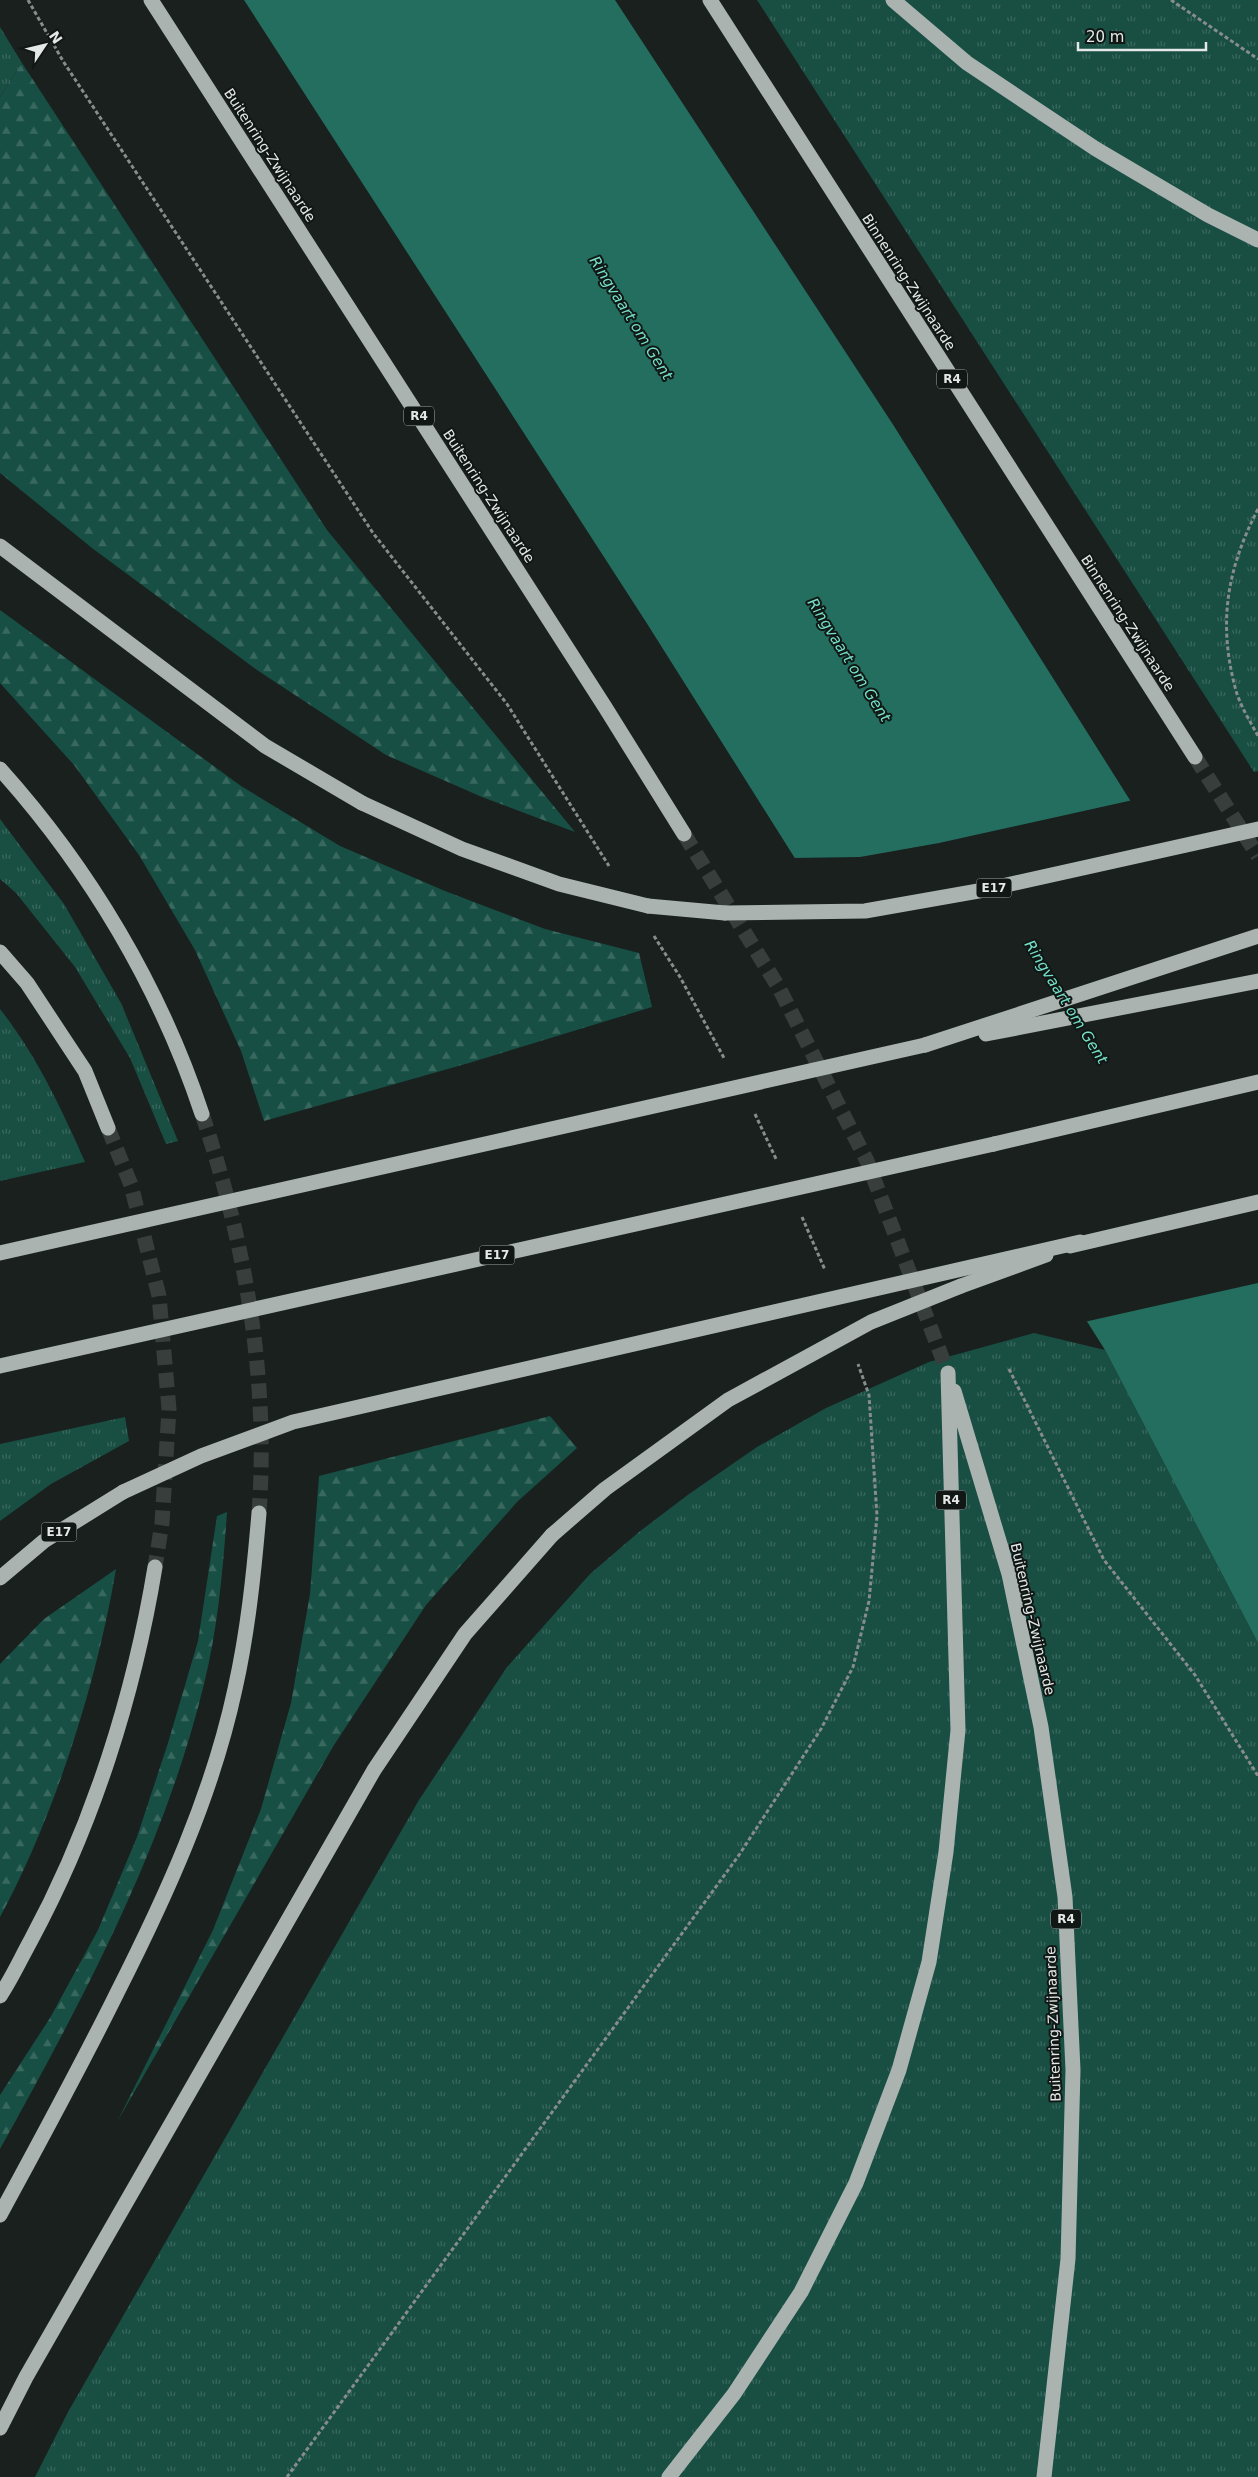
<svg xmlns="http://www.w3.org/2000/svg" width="1258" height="2477" font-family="'DejaVu Sans',sans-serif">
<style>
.grass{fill:url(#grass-tufts)}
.forest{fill:url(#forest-firs)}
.water{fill:#246e5f}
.pier{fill:#19201e}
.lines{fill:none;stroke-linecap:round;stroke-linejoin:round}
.highway-tunnel{stroke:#373e3c;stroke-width:15;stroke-dasharray:15 8;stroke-linecap:butt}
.path{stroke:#878d8b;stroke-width:3;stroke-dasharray:4 2.5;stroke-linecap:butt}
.highway{stroke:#aab3b0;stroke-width:15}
.highway-bridge{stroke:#aab3b0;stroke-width:15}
.labels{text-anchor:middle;stroke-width:4;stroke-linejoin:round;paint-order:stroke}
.shield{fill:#101715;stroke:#a4aaa8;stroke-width:1}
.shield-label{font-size:12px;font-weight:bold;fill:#e4e9e7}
.street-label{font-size:14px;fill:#e4e9e7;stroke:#101715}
.water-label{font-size:15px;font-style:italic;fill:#75e1c9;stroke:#101715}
</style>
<defs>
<pattern id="grass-tufts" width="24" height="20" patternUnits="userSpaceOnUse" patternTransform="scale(1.25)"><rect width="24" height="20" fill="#194e43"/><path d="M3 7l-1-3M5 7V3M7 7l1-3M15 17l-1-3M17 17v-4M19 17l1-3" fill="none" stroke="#3a685e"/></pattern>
<pattern id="forest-firs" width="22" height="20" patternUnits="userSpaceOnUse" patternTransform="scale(1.25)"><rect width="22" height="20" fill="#174f44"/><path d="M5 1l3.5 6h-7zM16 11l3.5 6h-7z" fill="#39685f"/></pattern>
</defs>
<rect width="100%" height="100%" fill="#19201e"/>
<g class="grass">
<path d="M757 0H1258V771L1254 772Z"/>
<path d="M0 27 22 63 0 97Z"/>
<path d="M0 819 64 904 121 1003 178 1141 166 1144 130 1058 75 967 16 893 0 879Z"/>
<path d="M0 1009C37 1056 61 1108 85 1162L0 1181Z"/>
<path d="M1034 1333 1105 1350 1258 1643V2477H35L68 2412 419 1800 507 1667 590 1574 639 1532 689 1494 757 1447 826 1408 929 1362Z"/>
<path d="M125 1417 129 1441 51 1484 0 1521V1444Z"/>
</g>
<g class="forest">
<path d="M22 63 327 530 575 832 482 797 386 755 257 670 92 548 0 473V97Z"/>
<path d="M0 610 241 786 340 846 445 891 545 929 639 953 652 1007 469 1063 264 1121 241 1051 195 950 139 855 74 765 0 683Z"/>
<path d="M550 1416 577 1448 517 1502 426 1605 334 1745 117 2122 213 1930 261 1809 291 1703 310 1594 319 1476Z"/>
<path d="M227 1512C223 1569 218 1628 204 1684 164 1849 82 2001 0 2149V2095L50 2018 98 1930 137 1837 168 1743 198 1641 217 1516Z"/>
<path d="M116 1569C97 1682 55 1815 0 1917V1664L44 1619Z"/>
</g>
<path class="water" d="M244 0H615L892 423 1258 1003V1643L1105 1350 646 622Z"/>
<path class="pier" d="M1133 800 1258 998V1283L1084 1322 791 858 860 857 939 843Z"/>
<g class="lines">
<g class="highway-tunnel">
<path d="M1195 757 1258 856"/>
<path d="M684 834 779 988 867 1161 948 1373"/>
<path d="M202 1114C245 1241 269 1378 259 1513"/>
<path d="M108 1128 131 1185 159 1296 169 1409 162 1523 155 1567"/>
</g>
<g class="path">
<path d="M28 0 63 61 373 533 507 704 609 866"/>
<path d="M1171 0 1258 59"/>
<path d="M1258 509C1227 569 1218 622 1235 687 1239 704 1250 721 1258 736"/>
<path d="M654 936 680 977 724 1058"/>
<path d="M755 1114 777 1161"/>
<path d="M802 1217 825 1270"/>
<path d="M1009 1369 1104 1560 1195 1675 1258 1776"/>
<path d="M287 2477 739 1855 821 1729 853 1667 869 1601 877 1516 869 1395 858 1364"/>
</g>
<g class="highway">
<path d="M151 0 605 707 684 834"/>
<path d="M710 0 1195 757"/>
<path d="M893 0 967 63 1096 149 1208 215 1258 240"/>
<path d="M0 546 265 746 362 803"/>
<path d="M0 769C89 868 160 987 202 1114"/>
<path d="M648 906 725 913"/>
<path d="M0 952 27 983 85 1071 108 1128"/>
<path d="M986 1034 1258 981"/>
<path d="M925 1045 1258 936"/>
<path d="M994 1144 1258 1082"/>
<path d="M1070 1246 1258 1202"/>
<path d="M961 1286 1046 1255"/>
<path d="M954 1391 1009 1574 1041 1727 1065 1897 1073 2070 1068 2259 1044 2477"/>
<path d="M0 1578 44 1541 123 1492"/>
<path d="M0 1996C12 1978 21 1958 31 1940 93 1825 134 1695 155 1567"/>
<path d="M0 2215C40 2141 80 2068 117 1993 166 1896 212 1796 235 1689 248 1631 254 1572 259 1513"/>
<path d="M0 2428 26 2377 374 1770 465 1634 552 1535"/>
<path d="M669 2477 734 2394 801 2292 856 2183 899 2070 929 1962 946 1852 958 1730 948 1373"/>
</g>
<g class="highway-bridge">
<path d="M362 803 462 849 559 884 648 906"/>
<path d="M725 913 865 911 984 890 1258 829"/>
<path d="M0 1253 925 1045"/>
<path d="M0 1366 994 1144"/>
<path d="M123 1492 201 1456 293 1422 1080 1242"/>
<path d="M552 1535 605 1489 728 1400 871 1322 961 1286"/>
</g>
</g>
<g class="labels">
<g class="shield">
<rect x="937" y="369.5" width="30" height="19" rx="4"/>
<rect x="404" y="406.5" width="30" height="19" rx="4"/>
<rect x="976.5" y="878.5" width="35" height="19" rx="4"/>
<rect x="479.5" y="1245.5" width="35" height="19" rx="4"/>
<rect x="936" y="1490.5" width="30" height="19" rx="4"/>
<rect x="41.5" y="1522.5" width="35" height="19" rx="4"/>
<rect x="1051" y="1909.5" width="30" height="19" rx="4"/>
</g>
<g class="shield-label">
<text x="952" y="383">R4</text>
<text x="419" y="420">R4</text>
<text x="994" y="892">E17</text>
<text x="497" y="1259">E17</text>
<text x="951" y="1504">R4</text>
<text x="59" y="1536">E17</text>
<text x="1066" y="1923">R4</text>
</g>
<g class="street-label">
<text transform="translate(270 155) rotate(57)" y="5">Buitenring-Zwijnaarde</text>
<text transform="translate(909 282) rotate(57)" y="5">Binnenring-Zwijnaarde</text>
<text transform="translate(489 496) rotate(57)" y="5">Buitenring-Zwijnaarde</text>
<text transform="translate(1128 623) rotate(57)" y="5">Binnenring-Zwijnaarde</text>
<text transform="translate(1033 1619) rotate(77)" y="5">Buitenring-Zwijnaarde</text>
<text transform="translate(1053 2024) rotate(-92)" y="5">Buitenring-Zwijnaarde</text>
</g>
<g class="water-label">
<text transform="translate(631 318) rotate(58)" y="5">Ringvaart om Gent</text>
<text transform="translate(849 660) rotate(58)" y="5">Ringvaart om Gent</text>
<text transform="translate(1066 1002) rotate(58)" y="5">Ringvaart om Gent</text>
</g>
</g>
<g transform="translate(45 45) rotate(55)" stroke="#101715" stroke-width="4" paint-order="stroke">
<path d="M0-4L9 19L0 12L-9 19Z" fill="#e4e9e7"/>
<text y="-8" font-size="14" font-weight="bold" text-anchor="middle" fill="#e4e9e7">N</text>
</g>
<path d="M1078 42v8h128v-8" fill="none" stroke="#e4e9e7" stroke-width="2.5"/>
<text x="1086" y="42" font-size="15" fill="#e4e9e7" stroke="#101715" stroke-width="4" paint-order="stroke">20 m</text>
</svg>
